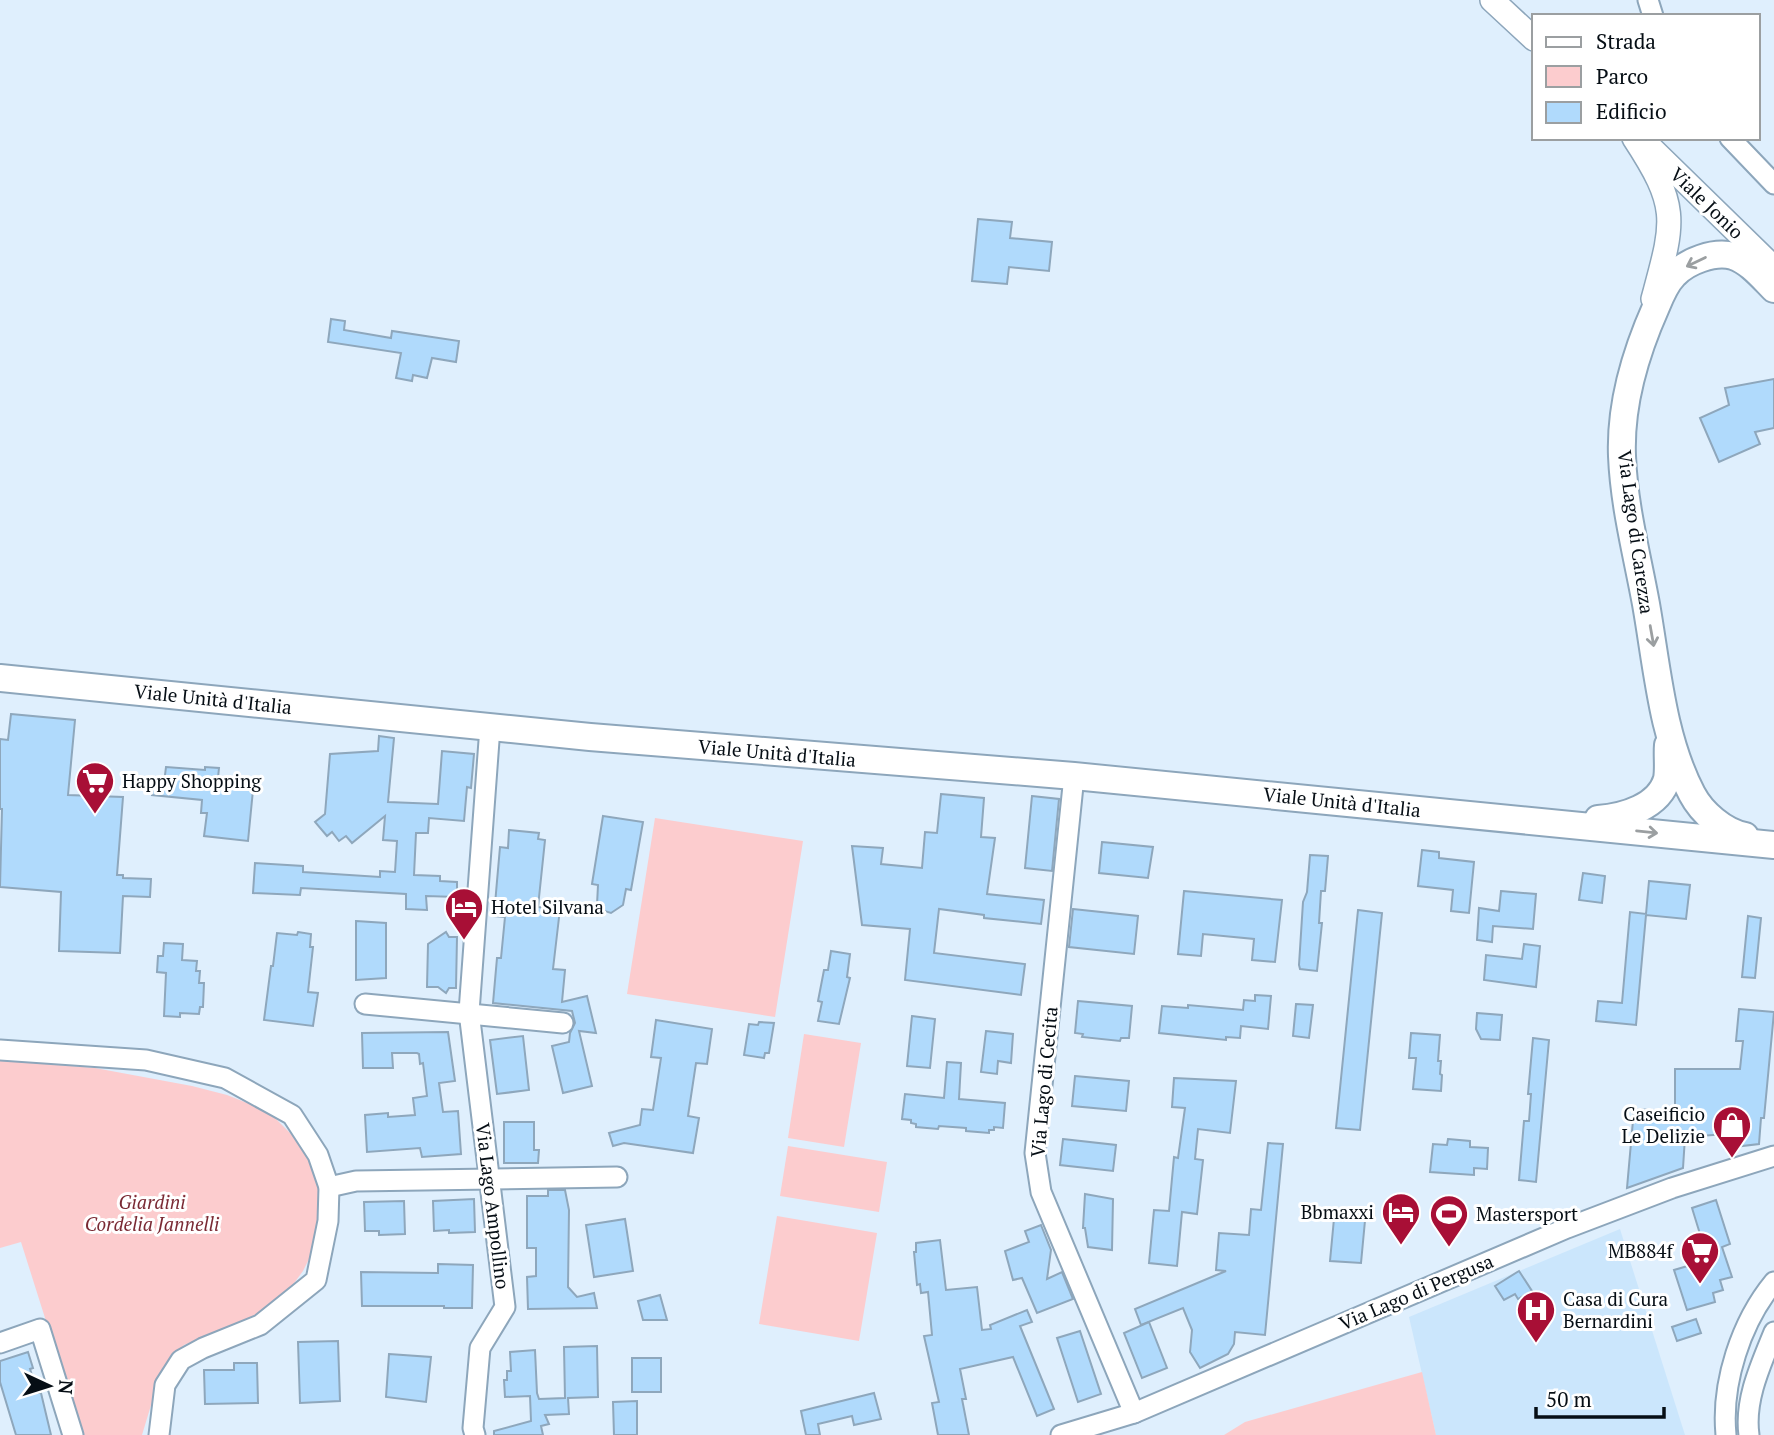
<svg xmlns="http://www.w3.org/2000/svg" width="1774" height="1435" font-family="'PT Serif',serif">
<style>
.built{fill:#cbe6fc}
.green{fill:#fcccce}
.building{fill:#b0dafc;stroke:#8ea7bc;stroke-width:2}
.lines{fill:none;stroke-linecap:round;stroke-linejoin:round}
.minor-casing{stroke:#8da6bb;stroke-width:23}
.tertiary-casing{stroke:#8da6bb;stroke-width:26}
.secondary-casing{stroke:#8da6bb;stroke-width:30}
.minor{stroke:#fff;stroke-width:19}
.tertiary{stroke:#fff;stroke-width:23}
.secondary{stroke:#fff;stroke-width:26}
.oneway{stroke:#9b9fa1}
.labels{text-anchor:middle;stroke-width:6;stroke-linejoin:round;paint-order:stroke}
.street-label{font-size:19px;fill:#060e15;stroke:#fff}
.poi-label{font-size:19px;fill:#060e15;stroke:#fff;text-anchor:start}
.park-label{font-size:19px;font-style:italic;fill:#7a2a34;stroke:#fff}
</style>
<rect width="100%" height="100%" fill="#dfeffd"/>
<path class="built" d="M1620 1229 1685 1435H1436L1409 1317Z"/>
<g class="green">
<path d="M655 818 803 841 775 1017 627 994Z"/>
<path d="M804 1034 861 1043 844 1147 788 1138Z"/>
<path d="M0 1060 95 1068 192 1086 227 1095 257 1107 275 1118 295 1138 320 1180 322 1200 313 1251 303 1271 289 1290 261 1314 184 1345 173 1357 161 1372 142 1435H82L21 1242 0 1248Z"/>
<path d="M788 1146 887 1162 879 1212 780 1196Z"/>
<path d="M777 1216 877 1233 859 1341 759 1324Z"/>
<path d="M1422 1372 1436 1435H1224L1245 1422Z"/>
</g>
<g class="building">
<path d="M978 219 1012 222 1010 238 1052 242 1049 271 1009 267 1007 284 972 281Z"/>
<path d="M331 319 345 321 344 330 391 338 392 331 459 341 456 362 432 358 427 378 413 375 412 381 396 378 401 353 328 342Z"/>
<path d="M1774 379V428L1755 432 1760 444 1719 462 1700 418 1729 405 1725 388Z"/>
<path d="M11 714 75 720 68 795 123 797 117 875H123V878L151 879 150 897 123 896 120 953 59 951 61 892 0 887 2 809H0V739L8 740Z"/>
<path d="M379 736 394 738 388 802 438 804 442 751 474 754 471 788 467 787 464 821 429 818 428 833H416L414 875 440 876V881L457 882V897L426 896 427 910 406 909V894L301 888 300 895 253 893 255 863 303 866V872L380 877V871L395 872 397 841 383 840 385 816 352 843 346 836 339 841 332 832 327 836 315 822 325 814 330 754 378 751Z"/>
<path d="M166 767 205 770V767L219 768 217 787 253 790 248 841 204 836 207 813H201L202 800 152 795 153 782 164 783Z"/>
<path d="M941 794 984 798 981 837 995 838 987 894 1044 900 1041 924 984 918V915L939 909 934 953 1025 964 1021 995 905 980 910 929 862 925 852 846 883 848 881 864 922 868 925 832 937 833Z"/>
<path d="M1032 796 1059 799 1052 871 1025 868Z"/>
<path d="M603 816 643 822 631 890 626 889 623 905 611 913 601 910 597 905 598 885 592 884Z"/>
<path d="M509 830 539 833 538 839 545 840 538 907 560 909 553 969 565 970 562 1002 587 996 596 1033 579 1031 592 1086 563 1093 552 1046 569 1042 570 1033 575 1023 572 1011 493 1003 497 958H501L505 917 494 916 497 881 500 847 508 848Z"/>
<path d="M1102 842 1153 847 1148 878 1099 873Z"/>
<path d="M1422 850 1439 852V858L1474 862 1469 913 1451 911 1453 890 1418 886Z"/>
<path d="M1310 855 1328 856 1325 891H1321L1319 923H1322L1317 971 1300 969 1299 965 1303 902 1307 892Z"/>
<path d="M1583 873 1605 876 1602 903 1579 900Z"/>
<path d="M1649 881 1690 885 1686 919 1646 915 1636 1025 1596 1021 1598 1001 1622 1003 1630 912 1646 914Z"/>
<path d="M1184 891 1282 900 1275 962 1252 960 1254 939 1203 934 1201 956 1178 954Z"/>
<path d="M1501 891 1536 894 1533 929 1493 926 1492 942 1477 940 1479 908 1499 911Z"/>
<path d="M1073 909 1138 916 1134 954 1069 947Z"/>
<path d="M1358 910 1382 913 1360 1130 1336 1128Z"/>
<path d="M1748 916 1761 918 1755 978 1742 977Z"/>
<path d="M356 921 386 923V978L356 980Z"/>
<path d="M298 932 311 934 310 947H313L308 992 318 993 313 1026 264 1020 271 966H273L277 933 297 935Z"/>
<path d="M446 932 449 937H457L456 988H449L446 993 438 987H427L428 944Z"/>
<path d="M164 943 183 944 182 960 197 961 196 971H200L199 983H204L203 1007H200L199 1014 180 1013V1017L164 1016 166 973 157 972 158 956H163Z"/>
<path d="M1524 944 1540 946 1536 987 1484 980 1486 955 1522 959Z"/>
<path d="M831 951 850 954 847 977 850 978 839 1024 818 1021 822 1002 818 1001 824 970H828Z"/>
<path d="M1255 995 1271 996 1268 1029 1241 1026 1240 1038 1226 1037V1040L1159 1033 1162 1006 1188 1008V1005L1243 1010 1244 1000 1255 1001Z"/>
<path d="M1078 1001 1132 1006 1129 1038H1121L1120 1041 1082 1037 1083 1034 1075 1033Z"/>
<path d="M1296 1004 1313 1005 1309 1038 1293 1036Z"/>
<path d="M1739 1009 1774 1012 1764 1118H1761L1759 1144 1725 1148 1727 1134 1685 1137 1683 1168 1627 1188 1634 1109 1675 1111V1069H1740L1743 1041H1736Z"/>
<path d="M1477 1013 1502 1015 1500 1040 1481 1039 1476 1029Z"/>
<path d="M912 1016 935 1019 930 1068 907 1066Z"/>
<path d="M656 1020 712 1029 707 1064 696 1063 688 1116 699 1118 693 1153 624 1143 613 1146 609 1133 640 1125 642 1109 653 1110 661 1058 651 1057Z"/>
<path d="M759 1022 774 1023 769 1053H765L764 1058 744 1055 749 1024 758 1025Z"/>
<path d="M986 1031 1013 1034 1011 1063 998 1061 997 1074 981 1072Z"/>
<path d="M448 1032 455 1081 439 1083 443 1112 458 1111 461 1154 422 1157 420 1148 367 1152 365 1115 388 1113V1117L415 1115 413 1098 427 1096 423 1063 420 1064 419 1054 417 1053H392L393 1068H363L362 1033Z"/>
<path d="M1411 1033 1440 1035 1438 1061H1441L1440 1074 1442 1075 1441 1091 1413 1089 1416 1058H1409Z"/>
<path d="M523 1036 529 1090 497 1094 490 1040Z"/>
<path d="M1533 1038 1549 1040 1536 1182 1519 1180 1524 1121H1529L1531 1094H1528Z"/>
<path d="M947 1062 961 1063 959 1099 1005 1103 1003 1128 994 1127V1130H989V1133L966 1131V1128L939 1126 938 1129 916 1127V1124L911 1123V1120L902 1119 905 1094 944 1098Z"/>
<path d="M1075 1076 1129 1081 1126 1111 1072 1106Z"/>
<path d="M1174 1078 1236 1081 1230 1133 1198 1129 1195 1159 1203 1160 1197 1214 1182 1212 1177 1266 1149 1263 1154 1210 1169 1211 1174 1157 1178 1158 1185 1108 1172 1107Z"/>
<path d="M504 1122H534V1150H539L538 1163H504Z"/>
<path d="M1063 1139 1116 1145 1113 1171 1060 1165Z"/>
<path d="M1448 1139 1470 1141V1147L1488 1148 1487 1169 1474 1168V1175L1430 1172 1433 1144 1447 1145Z"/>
<path d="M1268 1143 1283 1144 1265 1335 1235 1332 1234 1344 1228 1354 1200 1368 1190 1352 1192 1330 1183 1308 1141 1325 1135 1309 1226 1271 1216 1270 1219 1233 1249 1235 1251 1209 1261 1210Z"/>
<path d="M548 1190H565L569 1210 568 1287 577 1297 594 1293 597 1308 528 1309 527 1277 536 1276V1248H527V1196H548Z"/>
<path d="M1085 1194 1113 1199 1112 1250 1088 1247 1085 1228H1083Z"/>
<path d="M474 1199 475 1232 449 1233V1230L434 1231 433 1201Z"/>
<path d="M1716 1200 1730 1244 1722 1247 1732 1277 1720 1280 1723 1290 1713 1293 1715 1302 1687 1310 1674 1270 1708 1260 1692 1208Z"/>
<path d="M404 1201 405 1234 379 1235V1231H365L364 1202Z"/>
<path d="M1335 1208 1366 1210 1361 1263 1330 1261Z"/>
<path d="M625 1219 633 1271 594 1277 586 1225Z"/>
<path d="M1041 1225 1051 1250 1047 1279 1062 1272 1073 1299 1037 1313 1022 1278 1013 1280 1005 1251 1029 1242 1025 1231Z"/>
<path d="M940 1240 946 1290 977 1287 982 1330 991 1329 990 1325 1027 1310 1032 1322 1020 1326 1054 1409 1037 1416 1013 1357 960 1369 966 1399H962L969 1435H938L932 1403 939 1402 924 1336 932 1335 928 1292 921 1293 920 1284 917 1285 914 1252H916V1243Z"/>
<path d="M438 1264 473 1265 472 1308H444V1306H362L361 1272 438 1273Z"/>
<path d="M1519 1271 1532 1291 1518 1299 1515 1294 1504 1300 1495 1286Z"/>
<path d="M660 1295 667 1320H643L638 1301Z"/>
<path d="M1696 1319 1701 1333 1677 1341 1672 1327Z"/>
<path d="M1149 1322 1167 1368 1142 1378 1124 1333Z"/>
<path d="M1080 1331 1101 1394 1078 1402 1057 1338Z"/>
<path d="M338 1341 340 1401 300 1403 298 1342Z"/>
<path d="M597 1346 598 1397 568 1398 569 1414 545 1415 549 1424 541 1426 543 1435H494V1431L531 1421 530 1396 505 1397 504 1380H507V1371H511L510 1352 535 1350 537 1393 539 1399 565 1398 564 1347Z"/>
<path d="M28 1352 33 1368 30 1369 38 1393H41L51 1435H16L0 1382V1361Z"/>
<path d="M389 1354 431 1357 426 1402 386 1397Z"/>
<rect x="632" y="1358" width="29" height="34"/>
<path d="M234 1363H257L258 1403 205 1404 204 1370H234Z"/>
<path d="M874 1393 881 1419 854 1425 852 1416 818 1424 820 1435H806L801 1411Z"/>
<path d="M637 1401V1435H614L613 1402Z"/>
</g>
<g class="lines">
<g class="minor-casing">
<g id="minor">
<path d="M1648 0 1653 16"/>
<path d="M1730 138 1774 184"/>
<path d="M1074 776 1035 1153 1041 1192 1134 1413"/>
<path d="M365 1004 563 1023"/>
<path d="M0 1050 146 1060 225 1078 292 1115 318 1155 329 1187 328 1221 316 1280 260 1325 203 1348 181 1360 165 1385 159 1435"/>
<path d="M329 1187 356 1181 617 1177"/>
<path d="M0 1343 40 1329 73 1435"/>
<path d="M475 1435 473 1428 480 1348 505 1307 469 1012 490 727"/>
<path d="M1061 1435 1134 1413 1567 1228 1672 1188 1774 1156"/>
<path d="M1726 1435C1721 1383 1741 1322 1774 1282"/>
<path d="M1749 1435C1744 1400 1761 1364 1774 1332"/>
</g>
</g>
<g class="tertiary-casing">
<g id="tertiary">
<path d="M1492 0 1534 39"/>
<path d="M1634 138C1680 208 1674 221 1653 299"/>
<path d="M1651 148 1774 268"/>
</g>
</g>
<g class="secondary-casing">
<g id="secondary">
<path d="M0 678 590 737 1074 776 1774 845"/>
<path d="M1598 819C1624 817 1659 807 1667 779 1669 769 1667 755 1668 745"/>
<path d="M1745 836C1724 832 1702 813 1692 794 1662 737 1657 666 1646 604 1637 555 1624 506 1622 456 1620 405 1635 354 1656 307 1660 297 1666 283 1674 275 1687 261 1714 251 1733 256 1749 261 1763 278 1774 289"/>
</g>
</g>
<use href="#minor" class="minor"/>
<use href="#tertiary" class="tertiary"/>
<use href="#secondary" class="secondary"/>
</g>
<defs><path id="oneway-shaft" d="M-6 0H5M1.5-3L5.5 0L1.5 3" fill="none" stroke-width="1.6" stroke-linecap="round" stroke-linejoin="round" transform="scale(1.75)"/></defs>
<g class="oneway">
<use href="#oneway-shaft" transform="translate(1696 262) rotate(154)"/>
<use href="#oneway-shaft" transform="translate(1652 636) rotate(80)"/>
<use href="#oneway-shaft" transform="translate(1647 832) rotate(6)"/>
</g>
<defs>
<g id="supermarket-pin" transform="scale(2.0125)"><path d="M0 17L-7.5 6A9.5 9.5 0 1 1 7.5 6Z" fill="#a80f36" stroke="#fff"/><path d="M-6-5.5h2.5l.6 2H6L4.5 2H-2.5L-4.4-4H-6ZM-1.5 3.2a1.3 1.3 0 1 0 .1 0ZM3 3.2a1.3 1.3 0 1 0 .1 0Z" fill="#fff"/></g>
<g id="hotel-pin" transform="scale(2.0125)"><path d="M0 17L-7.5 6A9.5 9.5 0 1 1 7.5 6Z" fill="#a80f36" stroke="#fff"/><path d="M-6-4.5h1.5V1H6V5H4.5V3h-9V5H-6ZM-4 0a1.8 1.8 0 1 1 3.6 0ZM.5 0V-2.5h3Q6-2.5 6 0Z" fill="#fff"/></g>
<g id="shop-pin" transform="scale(2.0125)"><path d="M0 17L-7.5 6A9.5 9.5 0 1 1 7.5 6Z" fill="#a80f36" stroke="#fff"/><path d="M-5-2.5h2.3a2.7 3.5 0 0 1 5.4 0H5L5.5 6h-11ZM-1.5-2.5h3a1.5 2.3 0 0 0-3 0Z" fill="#fff"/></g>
<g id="stadium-pin" transform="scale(2.0125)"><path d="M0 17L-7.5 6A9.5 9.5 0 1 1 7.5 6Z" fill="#a80f36" stroke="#fff"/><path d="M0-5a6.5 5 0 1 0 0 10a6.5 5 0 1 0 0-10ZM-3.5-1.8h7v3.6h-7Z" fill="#fff"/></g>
<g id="hospital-pin" transform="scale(2.0125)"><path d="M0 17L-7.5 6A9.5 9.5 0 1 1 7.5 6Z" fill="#a80f36" stroke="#fff"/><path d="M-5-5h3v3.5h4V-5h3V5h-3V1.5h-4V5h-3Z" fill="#fff"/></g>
</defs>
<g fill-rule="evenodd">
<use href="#supermarket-pin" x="95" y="781"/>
<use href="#hotel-pin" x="464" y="907"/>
<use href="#shop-pin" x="1732" y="1125"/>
<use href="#hotel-pin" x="1401" y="1212"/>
<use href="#stadium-pin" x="1449" y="1214"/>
<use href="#supermarket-pin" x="1700" y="1251"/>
<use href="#hospital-pin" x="1536" y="1310"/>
</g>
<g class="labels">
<g class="street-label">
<text transform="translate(1707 203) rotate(44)" y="7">Viale Jonio</text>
<text transform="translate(1636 532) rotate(82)" y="7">Via Lago di Carezza</text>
<text transform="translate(213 699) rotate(6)" y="7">Viale Unità d'Italia</text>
<text transform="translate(777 753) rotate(5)" y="7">Viale Unità d'Italia</text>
<text transform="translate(1342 802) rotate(6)" y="7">Viale Unità d'Italia</text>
<text transform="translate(1044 1082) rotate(-85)" y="7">Via Lago di Cecita</text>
<text transform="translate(493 1206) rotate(83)" y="7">Via Lago Ampollino</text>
<text transform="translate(1416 1292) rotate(-23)" y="7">Via Lago di Pergusa</text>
</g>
<g class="poi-label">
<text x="122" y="788">Happy Shopping</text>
<text x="491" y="914">Hotel Silvana</text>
<text x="1705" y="1121" text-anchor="end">Caseificio<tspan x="1705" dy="22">Le Delizie</tspan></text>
<text x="1374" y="1219" text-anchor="end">Bbmaxxi</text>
<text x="1476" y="1221">Mastersport</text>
<text x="1673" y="1258" text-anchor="end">MB884f</text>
<text x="1563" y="1306">Casa di Cura<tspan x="1563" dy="22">Bernardini</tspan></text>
</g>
<g class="park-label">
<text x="152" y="1209">Giardini<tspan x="152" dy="22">Cordelia Jannelli</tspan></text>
</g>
</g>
<rect x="1532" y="14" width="228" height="126" fill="#ffffff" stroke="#9b9fa1" stroke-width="2"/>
<rect x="1546" y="37" width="35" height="10" fill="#ffffff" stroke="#9b9fa1" stroke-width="2"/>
<text x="1596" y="49" font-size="21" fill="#060e15">Strada</text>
<rect x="1546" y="66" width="35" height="21" fill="#fcccce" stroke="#9b9fa1" stroke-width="2"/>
<text x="1596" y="84" font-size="21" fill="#060e15">Parco</text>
<rect x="1546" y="102" width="35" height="21" fill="#b0dafc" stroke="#9b9fa1" stroke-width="2"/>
<text x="1596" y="119" font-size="21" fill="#060e15">Edificio</text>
<g transform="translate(49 1386) rotate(94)" stroke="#ffffff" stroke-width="5" paint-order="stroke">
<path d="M0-5L12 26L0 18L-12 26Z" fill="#060e15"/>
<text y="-10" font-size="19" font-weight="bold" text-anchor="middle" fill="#060e15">N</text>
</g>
<path d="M1536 1407v10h128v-10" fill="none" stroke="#060e15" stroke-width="3.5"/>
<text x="1546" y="1407" font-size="21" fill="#060e15" stroke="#ffffff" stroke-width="5" paint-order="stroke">50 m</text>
</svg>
